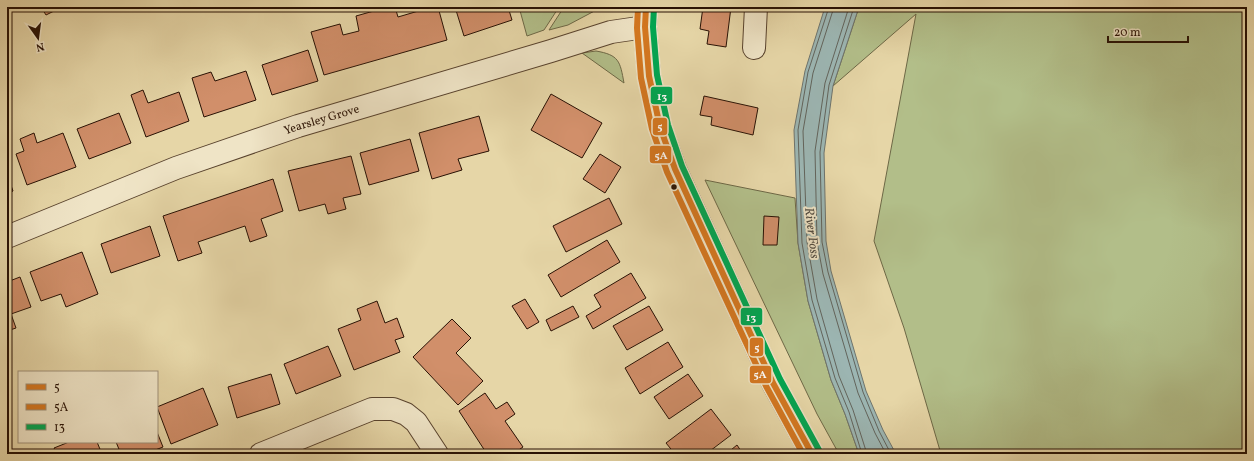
<svg xmlns="http://www.w3.org/2000/svg" width="1254" height="461" font-family="Vollkorn,serif">
<style>
.green{fill:#b2be89;stroke:#6d6846}
.water{fill:#9cb6b3;stroke:#6e746d}
.lines{fill:none;stroke-linecap:round;stroke-linejoin:round}
.shore{stroke:#62645c;stroke-width:1}
.building{fill:#d18f6a;stroke:#281104}
.street-casing{stroke:#58422d;stroke-width:24}
.secondary-casing{stroke:#281104;stroke-width:24}
.street{stroke:#efe4c6;stroke-width:22}
.secondary{stroke:#efe4c6;stroke-width:22}
.bus-1-casing{stroke:#efe4c6;stroke-width:9}
.bus-2-casing{stroke:#efe4c6;stroke-width:9}
.bus-3-casing{stroke:#efe4c6;stroke-width:9}
.bus-1{stroke:#d47720;stroke-width:6}
.bus-2{stroke:#d47720;stroke-width:6}
.bus-3{stroke:#00a651;stroke-width:6}
.bus-dot{fill:#281104;stroke:#efe4c6;stroke-width:1.5}
.labels{text-anchor:middle;stroke-width:4;stroke-linejoin:round;paint-order:stroke}
.street-label{font-size:12px;fill:#281104;stroke:#efe4c6}
.water-label{font-size:13px;font-style:italic;fill:#514b41;stroke:#efe4c6}
.line-badge{stroke:#efe4c6;stroke-width:1.5}
.badge-label{font-size:11px;text-anchor:middle;font-weight:bold;fill:#fff}
</style>
<rect width="100%" height="100%" fill="#e6d6a7"/>
<filter id="stains"><feTurbulence type="fractalNoise" baseFrequency=".005" numOctaves="4"/><feColorMatrix values="0 0 0 0 .2 0 0 0 0 .09 0 0 0 0 .02 0 0 0 .5 -.17"/></filter>
<radialGradient id="worn" r=".72"><stop offset=".6" stop-color="#630" stop-opacity="0"/><stop offset="1" stop-color="#630" stop-opacity=".3"/></radialGradient>
<g class="green">
<path d="M519 7H559L544 30 527 36Z"/>
<path d="M564 7H602L568 25 549 30Z"/>
<path d="M859 7H1247V454H941L904 328 874 241 916 14 833 86Z"/>
<path d="M596 51C619 55 620 61 624 83L582 53Z"/>
<path d="M705 180 795 198 798 243 808 301 831 380 845 414 859 454H839L817 414Z"/>
</g>
<path class="water" d="M825 7H859L833 86 824 153 826 241 831 271 866 391 883 430 896 454H859L845 414 831 380 808 301 798 243 794 130 805 71Z"/>
<g class="lines">
<g class="shore">
<path d="M829 7 808 72 798 130 802 243 812 300 835 378 849 412 862 454"/>
<path d="M834 7 813 73 803 131 807 242 817 299 839 376 853 410 867 454"/>
<path d="M849 7 825 83 815 151 817 242 823 274 858 393 875 433 886 454"/>
<path d="M854 7 829 85 820 152 822 242 828 272 863 392 879 431 891 454"/>
</g>
</g>
<g class="building">
<path d="M41 7H60V8L46 15Z"/>
<path d="M388 7H395L398 17 432 7H438L447 40 324 75 311 32 340 24 343 35 359 31 356 16Z"/>
<path d="M455 7H508L512 20 464 36Z"/>
<path d="M703 7H731L726 47 707 44 709 31 700 29Z"/>
<path d="M308 50 318 81 272 95 262 65Z"/>
<path d="M246 71 256 100 204 117 192 78 211 72 215 81Z"/>
<path d="M143 90 148 103 179 92 189 121 146 137 131 95Z"/>
<path d="M551 94 602 123 582 158 531 130Z"/>
<path d="M704 96 758 108 753 135 711 125 712 117 700 115Z"/>
<path d="M119 113 131 143 89 159 77 129Z"/>
<path d="M479 116 489 151 458 159 462 170 432 179 419 133Z"/>
<path d="M34 133 37 143 63 133 76 167 27 185 16 154 24 151 20 139Z"/>
<path d="M410 139 419 171 369 185 360 153Z"/>
<path d="M600 154 621 167 605 193 583 179Z"/>
<path d="M351 156 361 194 343 198 346 209 328 214 325 204 299 211 288 171Z"/>
<path d="M7 174 13 191 7 194Z"/>
<path d="M273 179 283 211 261 219 267 236 250 242 245 226 198 242 202 253 178 261 163 216Z"/>
<path d="M609 198 622 224 566 252 553 226Z"/>
<path d="M764 216 779 217 777 245H763Z"/>
<path d="M150 226 160 256 111 273 101 244Z"/>
<path d="M607 240 620 262 561 297 548 275Z"/>
<path d="M82 252 98 294 66 307 61 294 41 301 30 272Z"/>
<path d="M631 273 646 298 593 329 586 316 601 307 594 295Z"/>
<path d="M20 277 31 307 11 314 16 328 7 331V282Z"/>
<path d="M525 299 539 322 527 329 512 306Z"/>
<path d="M377 301 385 323 397 318 404 337 395 340 400 352 354 370 338 329 361 320 357 309Z"/>
<path d="M573 306 579 317 551 331 546 320Z"/>
<path d="M649 306 663 330 627 350 613 326Z"/>
<path d="M452 319 471 338 456 353 483 381 458 405 413 357Z"/>
<path d="M668 342 683 367 640 394 625 368Z"/>
<path d="M328 346 341 376 296 394 284 364Z"/>
<path d="M271 374 280 404 237 418 228 387Z"/>
<path d="M688 374 703 396 669 419 654 397Z"/>
<path d="M203 388 218 425 171 444 157 407Z"/>
<path d="M485 393 496 409 507 402 515 414 505 421 523 447 513 454H487L459 411Z"/>
<path d="M711 409 731 435 706 454H692L690 451 686 454H675L666 443Z"/>
<path d="M157 432 163 447 145 454H121L116 442H157Z"/>
<path d="M69 442H97L102 454H57L54 448Z"/>
<path d="M737 445 743 454H726Z"/>
</g>
<g class="lines">
<g class="street-casing">
<g id="street">
<path d="M754 48 756 7"/>
<path id="s1" d="M7 237 176 168 298 126 551 51 611 32 645 27"/>
<path d="M261 454 372 409H393L406 414 416 422 437 454"/>
</g>
</g>
<g class="secondary-casing">
<path id="secondary" d="M646 7 645 27 649 76 660 127 675 169 773 383 812 454"/>
</g>
<use href="#street" class="street"/>
<use href="#secondary" class="secondary"/>
<g class="bus-1-casing">
<path id="bus-1" d="M646 7 645 27 649 76 660 127 675 169 773 383 812 454"/>
</g>
<g class="bus-2-casing">
<path id="bus-2" d="M638 7 637 28 641 78 652 129 667 172 766 386 803 454"/>
</g>
<g class="bus-3-casing">
<path id="bus-3" d="M654 7 653 27 657 75 668 125 682 166 780 379 819 450"/>
</g>
<use href="#bus-1" class="bus-1"/>
<use href="#bus-2" class="bus-2"/>
<use href="#bus-3" class="bus-3"/>
</g>
<circle class="bus-dot" cx="674" cy="187" r="3.5"/>
<g class="labels">
<g class="street-label">
<text dy="4" stroke="none"><textPath href="#s1" startOffset="336">Yearsley Grove</textPath></text>
</g>
<g class="water-label">
<text transform="translate(813 233) rotate(83)" y="5">River Foss</text>
</g>
</g>
<g class="line-badge">
<rect x="650" y="86" width="23" height="19" rx="4" fill="#00a651"/>
<rect x="652" y="117" width="16" height="19" rx="4" fill="#d47720"/>
<rect x="649" y="145" width="23" height="19" rx="4" fill="#d47720"/>
<rect x="740" y="307" width="23" height="19" rx="4" fill="#00a651"/>
<rect x="749" y="337" width="15" height="20" rx="4" fill="#d47720"/>
<rect x="749" y="365" width="23" height="19" rx="4" fill="#d47720"/>
</g>
<g class="badge-label">
<text x="662" y="100">13</text>
<text x="660" y="130">5</text>
<text x="661" y="159">5A</text>
<text x="751" y="321">13</text>
<text x="757" y="351">5</text>
<text x="760" y="378">5A</text>
</g>
<rect width="1254" height="461" fill="none" stroke="#e6d6a7" stroke-width="24"/>
<rect x="8" y="8" width="1238" height="445" fill="none" stroke="#281104" stroke-width="2"/>
<rect x="12" y="12" width="1230" height="437" fill="none" stroke="#281104"/>
<rect x="18" y="371" width="140" height="72" fill="#efe4c6" stroke="#9f9078"/>
<rect x="26" y="384" width="20" height="6" fill="#d47720" stroke="#9f9078"/>
<text x="54" y="391" font-size="12" fill="#281104">5</text>
<rect x="26" y="404" width="20" height="6" fill="#d47720" stroke="#9f9078"/>
<text x="54" y="411" font-size="12" fill="#281104">5A</text>
<rect x="26" y="424" width="20" height="6" fill="#00a651" stroke="#9f9078"/>
<text x="54" y="431" font-size="12" fill="#281104">13</text>
<g transform="translate(38 38) rotate(166)" stroke="#efe4c6" stroke-width="3" paint-order="stroke">
<path d="M0-3L7 15L0 10L-7 15Z" fill="#281104"/>
<text y="-6" font-size="11" font-weight="bold" text-anchor="middle" fill="#281104">N</text>
</g>
<path d="M1108 36v6h80v-6" fill="none" stroke="#281104" stroke-width="2"/>
<text x="1114" y="36" font-size="12" fill="#281104" stroke="#efe4c6" stroke-width="3" paint-order="stroke">20 m</text>
<rect width="100%" height="100%" filter="url(#stains)"/>
<rect width="100%" height="100%" fill="url(#worn)"/>
</svg>
